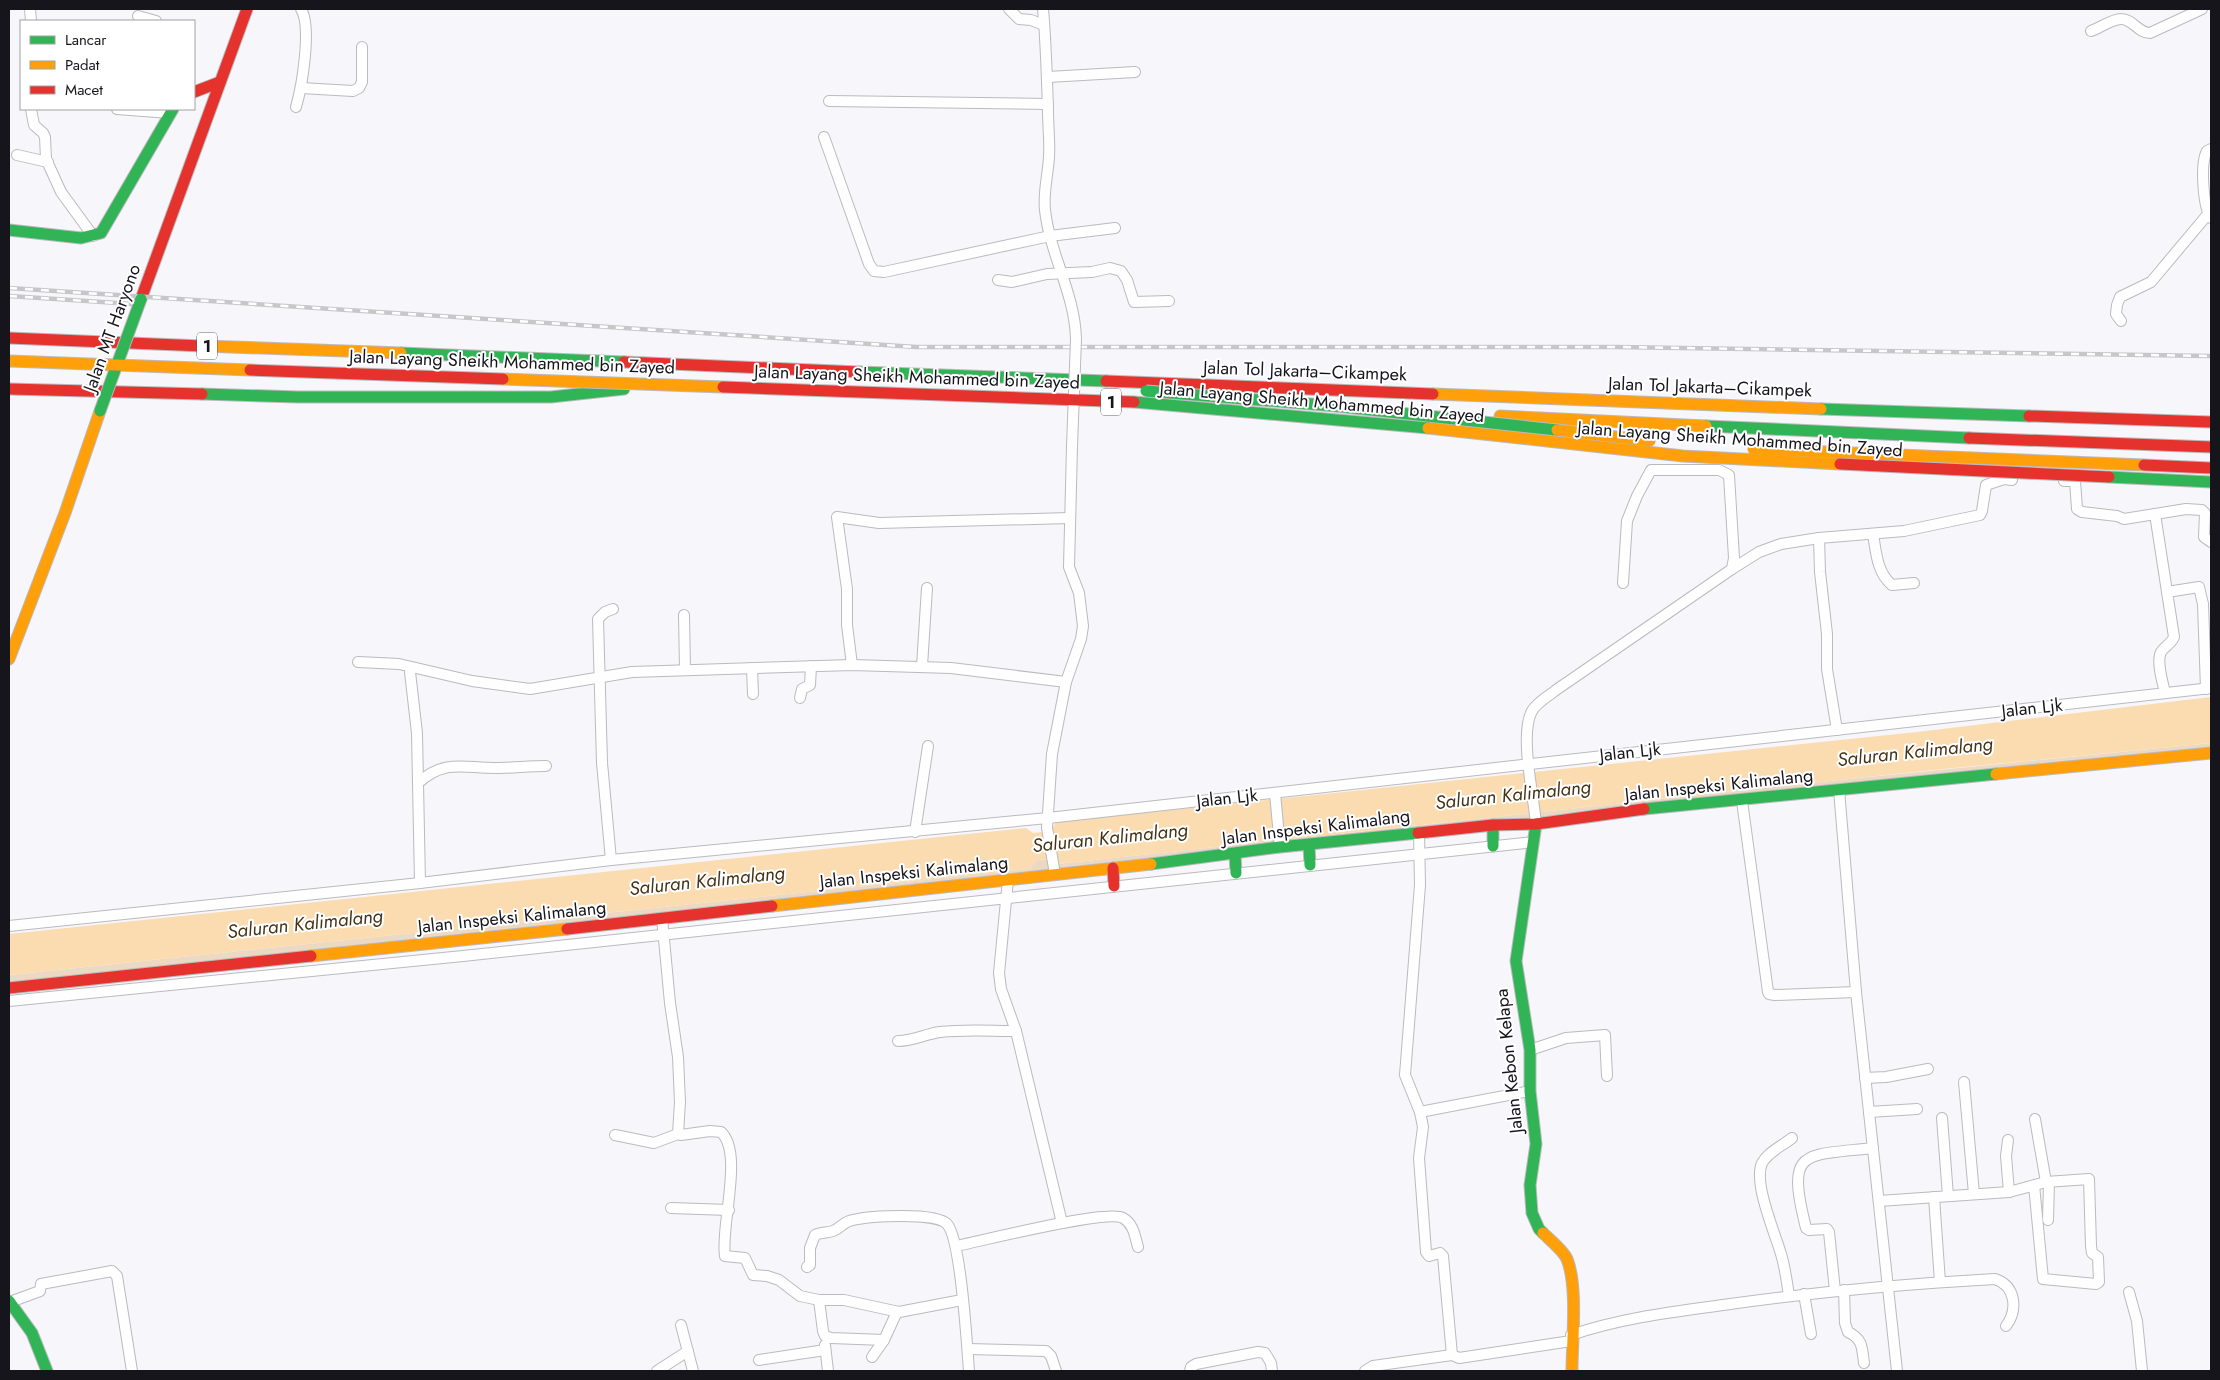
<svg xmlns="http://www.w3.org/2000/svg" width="2220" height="1380" font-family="Jost,sans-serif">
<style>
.green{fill:#ebd9c4}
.water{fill:#fbdbb0}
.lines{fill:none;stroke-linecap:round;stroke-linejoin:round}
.street-casing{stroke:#bbbabf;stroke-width:12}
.fast-casing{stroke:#bbbabf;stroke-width:13}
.slow-casing{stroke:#bbbabf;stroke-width:13}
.jam-casing{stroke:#bbbabf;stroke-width:13}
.street{stroke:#fefefe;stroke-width:10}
.fast{stroke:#30b455;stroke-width:11}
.slow{stroke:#ff9f0a;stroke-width:11}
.jam{stroke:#e5322d;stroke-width:11}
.rail-casing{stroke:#c7c7c9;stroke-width:4.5}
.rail{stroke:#fff;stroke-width:2.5;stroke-dasharray:8;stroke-linecap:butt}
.street-bridge-casing{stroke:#bbbabf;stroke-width:12;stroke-linecap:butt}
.fast-bridge-casing{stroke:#bbbabf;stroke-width:13;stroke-linecap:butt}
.slow-bridge-casing{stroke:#bbbabf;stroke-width:13;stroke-linecap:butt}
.jam-bridge-casing{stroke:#bbbabf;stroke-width:13;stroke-linecap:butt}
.street-bridge{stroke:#fefefe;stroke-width:10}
.fast-bridge{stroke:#30b455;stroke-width:11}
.slow-bridge{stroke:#ff9f0a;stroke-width:11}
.jam-bridge{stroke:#e5322d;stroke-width:11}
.labels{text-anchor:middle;stroke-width:4;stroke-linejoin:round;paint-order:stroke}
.shield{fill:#fff;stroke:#5d5b60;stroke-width:1}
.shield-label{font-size:16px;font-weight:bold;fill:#17151c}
.street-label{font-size:18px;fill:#17151c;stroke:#fff}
.water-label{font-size:19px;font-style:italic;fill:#453317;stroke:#fff}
</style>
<rect width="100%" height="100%" fill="#f7f6fa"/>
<path class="green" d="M2211 743V754L9 989V975L1029 869 1037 860 1051 859 1057 864 1858 778Z"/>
<path class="water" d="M2211 697V743L1923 771 1057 864 1051 859 1037 860 1029 869 9 975V934L1026 828 1033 833 1051 831 1056 822 1917 732Z"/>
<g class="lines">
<g class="street-casing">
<g id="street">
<path d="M30 9 31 21"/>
<path d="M1009 9 1019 19 1031 20 1044 25"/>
<path d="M1043 9C1046 43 1047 77 1048 111 1048 126 1050 142 1049 157 1048 175 1043 192 1045 210 1050 255 1075 294 1076 339"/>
<path d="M138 16 156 21"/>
<path d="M2091 31C2100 28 2112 19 2121 19 2133 19 2138 33 2150 33L2202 9"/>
<path d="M1048 77 1135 72"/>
<path d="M301 88 353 91 359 88 362 82V47"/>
<path d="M829 101 1048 104"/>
<path d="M296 107C302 86 312 27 301 9"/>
<path d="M31 109 34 125 43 133 45 137 46 159 61 192 93 236"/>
<path d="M117 109 170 113"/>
<path d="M824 137 869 264 874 271 884 272 1050 236 1115 228"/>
<path d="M2211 149 2207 151C2200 163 2203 207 2211 218"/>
<path d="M17 155 48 162"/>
<path d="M998 280 1012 282 1047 274 1092 272 1110 268 1121 271 1127 280 1134 302 1169 301"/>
<path d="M2121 321 2116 314 2117 305 2120 297 2151 282 2208 214"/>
<path d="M2064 481H2075L2077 509 2082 512 2117 516 2124 519 2186 509 2202 510 2205 513 2204 537 2211 542"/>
<path d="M2155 514 2174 637C2171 644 2165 646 2161 652 2156 662 2163 683 2165 693"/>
<path d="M1873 534C1876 552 1877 573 1892 585L1914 583"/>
<path d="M1819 538 1820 572 1827 634V669L1837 730"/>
<path d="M1732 569 1759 552 1781 544 1819 538 1904 531 1980 515 1982 511 1986 485 2004 479 2012 480"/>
<path d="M2167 592 2199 587 2203 604 2206 689"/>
<path d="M684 615 685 670"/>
<path d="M358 662 399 664 472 681 530 689 632 672 852 665 951 668 1066 682"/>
<path d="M852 665 847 625V589L837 517 879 523 1070 518"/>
<path d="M922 666 927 588"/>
<path d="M752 668 753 694"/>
<path d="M412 669 410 672 417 733 420 883"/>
<path d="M800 698 802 689 810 685 811 666"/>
<path d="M418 783C444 759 463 768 495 768 512 768 529 766 546 766"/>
<path d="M1839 790 1856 992 1897 1371"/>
<path d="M1275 793 1280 847"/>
<path d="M1742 801 1768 992 1769 994 1775 995 1856 992"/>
<path d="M1536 824C1534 797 1519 734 1532 711 1537 702 1549 696 1556 690L1732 569 1734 558 1729 475 1719 470H1651L1637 496 1627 521 1623 583"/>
<path d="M915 832 928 746"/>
<path d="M1419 832 1420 885 1405 1075 1420 1112 1423 1127 1419 1158 1426 1252 1429 1256 1440 1253 1443 1256 1452 1355"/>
<path d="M611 860 602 763 598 619 605 612 613 609"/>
<path d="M1055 874 1047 828 1052 754 1066 682 1081 639 1083 626 1079 593 1069 567 1072 446"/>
<path d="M1008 880 999 973 1001 989 1016 1031 1062 1223"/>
<path d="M662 918 670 1003 678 1057 680 1102 678 1134 681 1135 710 1131 721 1132C744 1153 720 1227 725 1256L745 1258 753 1275 767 1276 779 1280 800 1296 819 1300H844L899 1312"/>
<path d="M9 926 420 883 611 860 1048 818 2211 688"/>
<path d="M9 1001 463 956 1534 842"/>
<path d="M898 1041C914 1041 925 1034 940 1032 965 1029 991 1031 1016 1031"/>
<path d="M1530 1050 1566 1038 1605 1035 1607 1076"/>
<path d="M1865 1078 1886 1077 1928 1069"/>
<path d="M1964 1082 1974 1194"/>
<path d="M1420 1112 1530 1091"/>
<path d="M1869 1112 1917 1109"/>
<path d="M1942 1118 1948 1196"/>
<path d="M2035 1119 2046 1182"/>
<path d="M615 1135 654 1143 678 1134"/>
<path d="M2008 1140 2006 1156 2009 1192"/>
<path d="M1934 1197 1940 1282"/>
<path d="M1879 1201 2009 1192 2046 1182 2089 1179 2091 1246 2092 1253 2098 1257 2099 1282 2096 1284 2043 1279 2034 1185"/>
<path d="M671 1208 729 1210"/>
<path d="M2048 1220 2049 1182"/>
<path d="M956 1246C981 1241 1107 1209 1123 1218 1134 1224 1135 1237 1138 1247"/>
<path d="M807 1267 810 1265V1248L815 1235C821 1232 828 1233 833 1231 841 1228 844 1221 853 1220 870 1216 936 1212 947 1224 961 1239 967 1346 969 1371"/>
<path d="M1844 1290 1845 1323 1848 1332C1863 1339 1862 1348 1864 1363"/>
<path d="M1835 1291 1829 1232 1827 1229 1809 1230 1806 1228C1786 1148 1802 1156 1873 1148"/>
<path d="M2129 1292 2137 1321 2142 1371"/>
<path d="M1804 1294 1811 1334"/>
<path d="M1789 1296C1787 1282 1785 1267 1781 1254 1775 1233 1753 1183 1762 1163 1768 1152 1782 1146 1792 1138"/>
<path d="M819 1300 823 1331 825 1336 831 1338 884 1340"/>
<path d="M10 1302 40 1291 41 1284 112 1271 117 1276 132 1371"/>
<path d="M681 1325 693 1371"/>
<path d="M1571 1335C1621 1318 1672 1312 1723 1305 1814 1292 1904 1284 1995 1279 2016 1286 2018 1310 2006 1326"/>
<path d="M825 1345 828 1371"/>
<path d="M968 1349 1046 1351 1051 1356 1056 1371"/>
<path d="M1452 1355 1459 1358 1571 1341"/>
<path d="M872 1357 884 1340 896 1314 899 1312 962 1300"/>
<path d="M759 1360 825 1350"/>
<path d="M657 1371 688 1351"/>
<path d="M1190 1371 1191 1367 1196 1364 1258 1352 1265 1353 1271 1363 1272 1371"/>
<path d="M1365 1371 1373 1366 1452 1355"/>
</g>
</g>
<g class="fast-casing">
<g id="fast">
<path d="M9 230 81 238 101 233 173 109"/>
<path d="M401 353 624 362"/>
<path d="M859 372 1106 381"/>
<path d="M202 394 298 397H551L624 389"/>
<path d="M1821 409 2029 416"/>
<path d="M1706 426 1969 438"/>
<path d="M1644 809 1996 774"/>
<path d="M1536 824 1516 961 1530 1050V1091L1536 1144 1530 1185 1532 1213 1539 1229 1543 1233"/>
<path d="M1493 825V846"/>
<path d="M1309 845 1310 865"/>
<path d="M1235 854 1236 873"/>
<path d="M1151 864 1280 847 1418 833"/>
<path d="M9 1301 32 1333 47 1371"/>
</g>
</g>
<g class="slow-casing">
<g id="slow">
<path d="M203 346 401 353"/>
<path d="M1433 394 1821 409"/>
<path d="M1500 416 1706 426"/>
<path d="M9 659 65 513 100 411"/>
<path d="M1996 774 2211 753"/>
<path d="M772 906 1151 864"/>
<path d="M311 956 567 929"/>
<path d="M1543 1233C1551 1241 1563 1250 1567 1259 1578 1286 1572 1341 1572 1371"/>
</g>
</g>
<g class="jam-casing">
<g id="jam">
<path d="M194 92 220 82"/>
<path d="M141 299 247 9"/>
<path d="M9 338 203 346"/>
<path d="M624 362 859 372"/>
<path d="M1106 381 1433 394"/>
<path d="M9 389 202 394"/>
<path d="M2029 416 2211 422"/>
<path d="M1969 438 2211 447"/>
<path d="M1418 833 1493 825 1536 824 1644 809"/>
<path d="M1113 868 1114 886"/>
<path d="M567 929 772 906"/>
<path d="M9 988 311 956"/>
</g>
</g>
<use href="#street" class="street"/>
<use href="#fast" class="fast"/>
<use href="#slow" class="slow"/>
<use href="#jam" class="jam"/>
<g class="rail-casing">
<g id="rail">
<path d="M9 288 916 347H1616L2211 356"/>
<path d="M9 296 133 304"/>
</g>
</g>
<use href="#rail" class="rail"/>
<g class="street-bridge-casing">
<path id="street-bridge" d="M1072 446 1076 339"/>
</g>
<g class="fast-bridge-casing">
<g id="fast-bridge">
<path d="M1146 391 1335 406 1557 430"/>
<path d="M1134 402 1428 428"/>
<path d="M100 411 141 299"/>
<path d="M2109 477 2211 482"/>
</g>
</g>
<g class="slow-bridge-casing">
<g id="slow-bridge">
<path d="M9 361 250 370"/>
<path d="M503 379 723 387"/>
<path d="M1428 428 1683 456 1840 464"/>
<path d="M1557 430 1650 441"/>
<path d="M1753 449 2144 465"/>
</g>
</g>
<g class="jam-bridge-casing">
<g id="jam-bridge">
<path d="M250 370 503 379"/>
<path d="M723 387 1134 402"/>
<path d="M1840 464 2109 477"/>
<path d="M2144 465 2211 468"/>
</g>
</g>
<use href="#street-bridge" class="street-bridge"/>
<use href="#fast-bridge" class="fast-bridge"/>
<use href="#slow-bridge" class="slow-bridge"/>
<use href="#jam-bridge" class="jam-bridge"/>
</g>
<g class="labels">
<g class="shield">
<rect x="197" y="332.5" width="20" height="27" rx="4"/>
<rect x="1101" y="388.5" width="20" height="27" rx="4"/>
</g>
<g class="shield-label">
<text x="207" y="352">1</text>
<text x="1111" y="408">1</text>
</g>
<g class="street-label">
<text transform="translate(112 328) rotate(-70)" y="6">Jalan MT Haryono</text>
<text transform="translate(512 362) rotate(2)" y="6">Jalan Layang Sheikh Mohammed bin Zayed</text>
<text transform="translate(1305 371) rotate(2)" y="6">Jalan Tol Jakarta–Cikampek</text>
<text transform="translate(917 377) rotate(2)" y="6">Jalan Layang Sheikh Mohammed bin Zayed</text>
<text transform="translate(1710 387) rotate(2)" y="6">Jalan Tol Jakarta–Cikampek</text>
<text transform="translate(1322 402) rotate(5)" y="6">Jalan Layang Sheikh Mohammed bin Zayed</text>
<text transform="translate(1740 439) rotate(4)" y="6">Jalan Layang Sheikh Mohammed bin Zayed</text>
<text transform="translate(2032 708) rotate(-6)" y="6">Jalan Ljk</text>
<text transform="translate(1630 752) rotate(-6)" y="6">Jalan Ljk</text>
<text transform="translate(1719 785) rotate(-6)" y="6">Jalan Inspeksi Kalimalang</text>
<text transform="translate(1227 798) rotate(-6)" y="6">Jalan Ljk</text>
<text transform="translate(1316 827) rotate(-7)" y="6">Jalan Inspeksi Kalimalang</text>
<text transform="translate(914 872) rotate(-6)" y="6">Jalan Inspeksi Kalimalang</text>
<text transform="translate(512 917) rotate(-6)" y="6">Jalan Inspeksi Kalimalang</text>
<text transform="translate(1509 1061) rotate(-96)" y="6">Jalan Kebon Kelapa</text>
</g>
<g class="water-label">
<text transform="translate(1915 751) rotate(-6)" y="7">Saluran Kalimalang</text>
<text transform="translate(1513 794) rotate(-6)" y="7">Saluran Kalimalang</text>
<text transform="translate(1110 837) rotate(-6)" y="7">Saluran Kalimalang</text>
<text transform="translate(707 880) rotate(-6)" y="7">Saluran Kalimalang</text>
<text transform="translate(305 923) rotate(-6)" y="7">Saluran Kalimalang</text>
</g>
</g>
<rect width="2220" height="1380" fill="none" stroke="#17151c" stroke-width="20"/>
<rect x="20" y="20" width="175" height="90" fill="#ffffff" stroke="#a2a1a4"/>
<rect x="30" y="36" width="25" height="8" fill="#30b455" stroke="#a2a1a4"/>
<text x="65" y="45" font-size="15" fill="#17151c">Lancar</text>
<rect x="30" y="61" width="25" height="8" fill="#ff9f0a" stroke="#a2a1a4"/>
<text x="65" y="70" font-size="15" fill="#17151c">Padat</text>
<rect x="30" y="86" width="25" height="8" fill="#e5322d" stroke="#a2a1a4"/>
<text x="65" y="95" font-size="15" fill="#17151c">Macet</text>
</svg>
